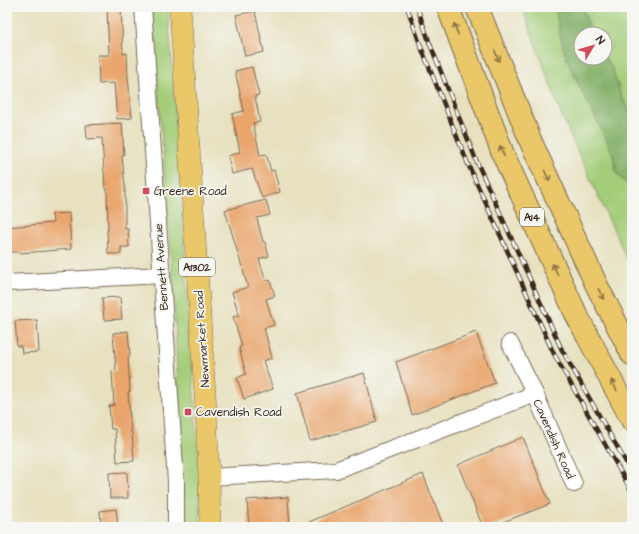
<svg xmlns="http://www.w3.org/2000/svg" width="639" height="534" font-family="'Architects Daughter',sans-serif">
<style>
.green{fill:#a4cd79;stroke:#707c4c;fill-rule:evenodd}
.forest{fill:#83b069;stroke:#5f6d44}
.building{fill:#e9a56c}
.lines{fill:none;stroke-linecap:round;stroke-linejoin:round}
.minor-casing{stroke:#776a56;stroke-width:18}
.major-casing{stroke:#776a56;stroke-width:22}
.highway-casing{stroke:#776a56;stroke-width:24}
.minor{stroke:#fff;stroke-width:16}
.major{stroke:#eac769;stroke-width:21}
.highway{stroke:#eac769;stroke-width:22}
.rail-casing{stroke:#3b2a1e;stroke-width:4.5}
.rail{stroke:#f6f6f2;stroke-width:3;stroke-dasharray:9;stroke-linecap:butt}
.oneway{stroke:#8a7140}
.poi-dot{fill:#d1495b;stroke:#f6f6f2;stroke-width:1.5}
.labels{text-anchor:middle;stroke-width:3.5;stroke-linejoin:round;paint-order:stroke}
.shield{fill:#f6f6f2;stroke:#73675e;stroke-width:1}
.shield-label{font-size:11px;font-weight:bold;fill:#3b2a1e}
.poi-label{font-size:12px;fill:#3b2a1e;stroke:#f6f6f2;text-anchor:start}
.street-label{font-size:12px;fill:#3b2a1e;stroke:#f6f6f2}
</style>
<rect width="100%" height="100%" fill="#f6f6f2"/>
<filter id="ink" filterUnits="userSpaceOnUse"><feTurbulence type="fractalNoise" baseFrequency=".025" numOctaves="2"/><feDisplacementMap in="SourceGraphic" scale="8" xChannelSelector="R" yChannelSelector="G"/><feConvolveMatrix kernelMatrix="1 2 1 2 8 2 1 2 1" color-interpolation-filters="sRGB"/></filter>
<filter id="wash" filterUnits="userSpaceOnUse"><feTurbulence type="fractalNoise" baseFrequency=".012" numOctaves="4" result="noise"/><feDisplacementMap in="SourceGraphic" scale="16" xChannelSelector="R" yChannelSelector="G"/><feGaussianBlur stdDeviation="0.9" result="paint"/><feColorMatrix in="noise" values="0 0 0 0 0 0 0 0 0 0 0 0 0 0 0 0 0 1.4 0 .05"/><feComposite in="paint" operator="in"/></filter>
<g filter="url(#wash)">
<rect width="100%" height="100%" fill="#e7e1bf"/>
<g class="green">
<path d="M152 7H168L200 481V527H184L174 298Z"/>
<path d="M522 7H632V270L563 119ZM581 34H605V58H581Z"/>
</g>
<path class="forest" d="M554 7H582L592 34H581V58H605V57L612 68 622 98 632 116V185C625 183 619 178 616 171 615 167 615 163 614 159 612 151 605 137 601 129 589 104 575 80 565 54 560 39 559 23 554 7Z"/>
<g id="blocks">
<g class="building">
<path d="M107 7H121L123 54 127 53 128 77 132 118 117 119 114 83 99 84 98 55H109Z"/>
<path d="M255 11 264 52 245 56 236 15Z"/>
<path d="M252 67 259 95 255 96 260 122 253 123 260 155 266 154 271 171 274 170 280 192 262 198 252 169 232 174 228 156 240 152 232 114 244 111 235 71Z"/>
<path d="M122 123 124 155H122L125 188V229H128L129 247H121V254H108L107 230H108L107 189H105L102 138 87 139 86 125Z"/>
<path d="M266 200 270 215 257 218 263 242H265L269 256 259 259 266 281 270 280 275 296 266 299 274 325 264 328 272 358 263 361 273 389 244 399 237 378 246 374 239 347 242 346 233 317 239 315 232 292 248 287 225 210Z"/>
<path d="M69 213 71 249 20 253V252H7V227L53 223 52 214Z"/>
<path d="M120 297 122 319 104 320 102 298Z"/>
<path d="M37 320 39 352 22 353 21 346H17L15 321Z"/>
<path d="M128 331 130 356 128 357 130 392H128L131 433H132L134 461 117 462 115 429H111L109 406 114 405 112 371 116 370 113 333Z"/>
<path d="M476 332 495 383 412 415 396 362Z"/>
<path d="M364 373 377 422 310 441 297 393Z"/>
<path d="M523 437 550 504 490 527H483L458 465Z"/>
<path d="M127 472 128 498H110L109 473Z"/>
<path d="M423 474 444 527H297Z"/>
<path d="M288 497 290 527H249L247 500Z"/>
<path d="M116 509 118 527H101L100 511Z"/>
</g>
</g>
</g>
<g filter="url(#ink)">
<use href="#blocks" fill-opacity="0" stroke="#776a56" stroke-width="1"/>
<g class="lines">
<g class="minor-casing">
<g id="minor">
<path d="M143 7 176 482V527"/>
<path d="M7 283 162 275"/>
<path d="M510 343 535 394 574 484"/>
<path d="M209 477 336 470 535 394"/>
</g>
</g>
<g class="major-casing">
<path id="major" d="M180 7 206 410 209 477 210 527"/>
</g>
<g class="highway-casing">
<g id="highway">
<path d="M448 7 503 154 576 314 632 420"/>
<path d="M477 7 531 142 597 286 632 354"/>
</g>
</g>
<use href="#minor" class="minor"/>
<use href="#major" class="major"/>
<use href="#highway" class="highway"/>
<g class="rail-casing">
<g id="rail">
<path d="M407 7 421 47 468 164 554 354 632 492"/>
<path d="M417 7 430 44 476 160 562 350 632 473"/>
</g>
</g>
<use href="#rail" class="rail"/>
</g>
<defs><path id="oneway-shaft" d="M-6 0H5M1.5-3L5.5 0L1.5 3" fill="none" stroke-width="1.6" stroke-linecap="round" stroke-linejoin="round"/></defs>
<g class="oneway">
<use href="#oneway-shaft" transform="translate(456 29) rotate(-110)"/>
<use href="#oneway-shaft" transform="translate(497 56) rotate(68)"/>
<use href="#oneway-shaft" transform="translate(502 151) rotate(-112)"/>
<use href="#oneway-shaft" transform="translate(547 176) rotate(66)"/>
<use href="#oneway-shaft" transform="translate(555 269) rotate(-115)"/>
<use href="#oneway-shaft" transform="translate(601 294) rotate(63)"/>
<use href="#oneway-shaft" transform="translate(614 385) rotate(-118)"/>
</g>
</g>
<g class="poi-dot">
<rect x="142" y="187" width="8" height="8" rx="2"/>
<rect x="184" y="408" width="8" height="8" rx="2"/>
</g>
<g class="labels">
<g class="shield">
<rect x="520" y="208" width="24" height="18" rx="3"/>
<rect x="179" y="258" width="36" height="18" rx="3"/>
</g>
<g class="shield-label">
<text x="532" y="221">A14</text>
<text x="197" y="271">A1302</text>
</g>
<g class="poi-label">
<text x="154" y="195">Greene Road</text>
<text x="196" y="416">Cavendish Road</text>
</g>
<g class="street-label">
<text transform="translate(161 267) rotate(-94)" y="4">Bennett Avenue</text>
<text transform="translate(202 339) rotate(-94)" y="4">Newmarket Road</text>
<text transform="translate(554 439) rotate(66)" y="4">Cavendish Road</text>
</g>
</g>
<rect width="639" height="534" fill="none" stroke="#f6f6f2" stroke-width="24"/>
<g transform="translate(593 46) rotate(52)"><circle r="19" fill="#f6f6f2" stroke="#aba49d"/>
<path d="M0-3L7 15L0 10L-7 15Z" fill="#d1495b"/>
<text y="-6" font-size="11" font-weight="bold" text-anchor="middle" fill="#3b2a1e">N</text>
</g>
</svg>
